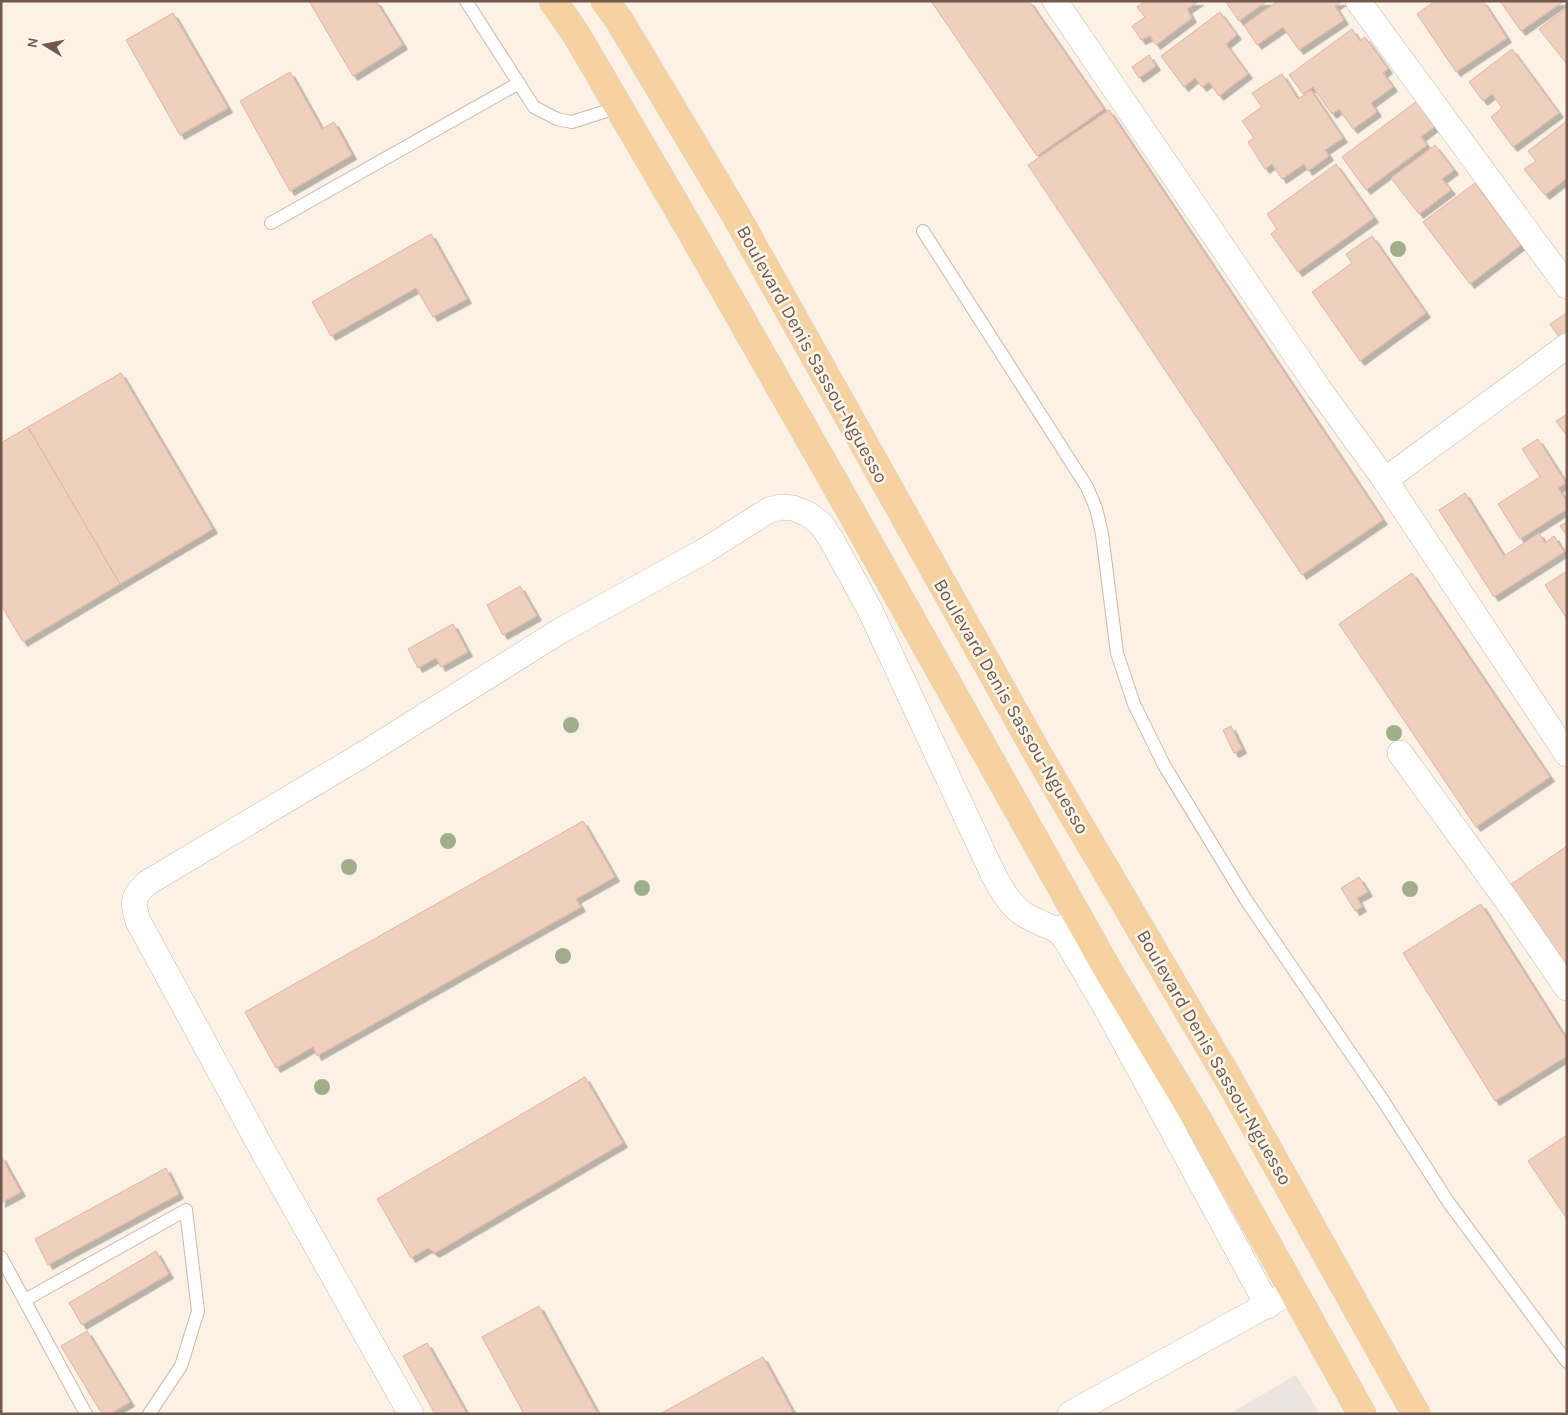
<svg xmlns="http://www.w3.org/2000/svg" width="1568" height="1415" font-family="Karla,sans-serif">
<style>
.industrial{fill:#ebe4df}
.building{fill:#efcfbe;stroke:#e0b5a0;filter:url(#shadow)}
.lines{fill:none;stroke-linecap:round;stroke-linejoin:round}
.service-casing{stroke:#ccb9ac;stroke-width:14}
.minor-casing{stroke:#ccb9ac;stroke-width:26}
.primary-casing{stroke:#d8d0cd;stroke-width:29}
.service{stroke:#fff;stroke-width:12}
.minor{stroke:#fff;stroke-width:25}
.primary{stroke:#f6d2a1;stroke-width:28}
.tree{fill:#a0ae8c}
.labels{text-anchor:middle;stroke-width:5;stroke-linejoin:round;paint-order:stroke}
.street-label{font-size:19px;fill:#72584c;stroke:#fef6eb}
</style>
<defs>
<filter id="shadow"><feDropShadow dx="4.5" dy="4.5" stdDeviation="0" flood-color="#0004"/></filter>
</defs>
<rect width="100%" height="100%" fill="#fbf1e5"/>
<path class="industrial" d="M1296 1375 1320 1414H1229Z"/>
<g class="building">
<path d="M309 1H376L403 45 353 76Z"/>
<path d="M931 1H1029L1104 109 1037 156Z"/>
<path d="M1145 1H1199L1187 9 1192 18 1156 45 1150 36 1141 40 1132 26 1145 17 1137 7Z"/>
<path d="M1225 1H1267L1239 21Z"/>
<path d="M1278 1H1342L1335 6 1344 20 1299 50 1283 27 1257 45 1244 25Z"/>
<path d="M1435 1H1483L1507 38 1456 72 1417 14Z"/>
<path d="M1500 1H1564L1521 31Z"/>
<path d="M1567 8V64L1539 29Z"/>
<path d="M1220 12 1237 35 1226 44 1248 74 1219 96 1209 82 1202 87 1195 78 1184 87 1161 56Z"/>
<path d="M173 13 228 108 180 135 126 40Z"/>
<path d="M1352 29 1360 41 1365 37 1388 69 1383 73 1393 87 1371 103 1377 112 1353 129 1339 109 1332 114 1313 87 1303 94 1289 75Z"/>
<path d="M1512 49 1559 113 1513 147 1491 117 1502 108 1492 94 1483 101 1469 82Z"/>
<path d="M1149 55 1156 66 1139 78 1132 67Z"/>
<path d="M290 72 322 129 334 122 352 155 290 191 240 101Z"/>
<path d="M1282 74 1298 99 1311 90 1343 138 1325 150 1329 156 1308 171 1304 164 1282 179 1272 164 1265 169 1248 142 1254 138 1242 121 1262 107 1252 93Z"/>
<path d="M1417 101 1435 126 1421 137 1427 145 1366 190 1342 157Z"/>
<path d="M1109 110 1383 520 1302 575 1028 165Z"/>
<path d="M1567 121V178L1545 195 1524 169 1536 161 1528 151Z"/>
<path d="M1435 145 1454 170 1442 179 1451 190 1419 214 1391 178Z"/>
<path d="M1336 164 1374 218 1298 272 1271 234 1277 229 1267 214Z"/>
<path d="M1475 183 1521 245 1470 284 1423 222Z"/>
<path d="M431 234 467 299 433 317 416 288 331 336 312 302Z"/>
<path d="M1372 236 1426 313 1360 361 1312 292 1352 263 1346 254Z"/>
<path d="M1567 313V336L1561 340 1550 324Z"/>
<path d="M121 373 213 529 120 584 28 427Z"/>
<path d="M1567 414V436L1556 421Z"/>
<path d="M28 427 120 584 23 642 1 605V443Z"/>
<path d="M1538 439 1566 483 1558 488 1567 502V509L1520 539 1498 504 1540 477 1522 449Z"/>
<path d="M1465 493 1504 556 1539 533 1545 543 1554 536 1564 552 1494 597 1439 510Z"/>
<path d="M1567 522V536L1560 526Z"/>
<path d="M1567 571V619L1545 585Z"/>
<path d="M1412 573 1550 777 1476 827 1339 624Z"/>
<path d="M520 586 537 616 503 635 487 605Z"/>
<path d="M453 624 468 652 441 667 436 658 418 668 408 649Z"/>
<path d="M1231 726 1242 749 1234 753 1223 730Z"/>
<path d="M583 821 615 877 576 899 581 907 317 1056 313 1047 276 1068 245 1012Z"/>
<path d="M1567 846V967L1510 885Z"/>
<path d="M1359 877 1368 892 1357 898 1362 907 1355 911 1341 888Z"/>
<path d="M1481 904 1567 1040V1056L1495 1101 1403 953Z"/>
<path d="M585 1077 623 1143 435 1253 428 1248 411 1258 377 1199Z"/>
<path d="M1567 1135V1219L1528 1161Z"/>
<path d="M1 1156 21 1192 1 1203Z"/>
<path d="M166 1168 179 1194 48 1265 35 1239Z"/>
<path d="M156 1251 169 1274 82 1325 69 1303Z"/>
<path d="M539 1306 598 1414H524L482 1337Z"/>
<path d="M87 1331 130 1402 110 1414H102L61 1346Z"/>
<path d="M427 1343 467 1414H435L403 1356Z"/>
<path d="M763 1357 794 1414H660Z"/>
</g>
<g class="lines">
<g class="service-casing">
<g id="service">
<path d="M466 1 534 107 557 119 572 122 619 107"/>
<path d="M271 223 519 83"/>
<path d="M923 231 1087 487 1096 508 1102 534 1117 653 1134 704 1164 765 1246 900 1382 1099 1449 1203 1567 1362"/>
<path d="M1 1257 86 1414"/>
<path d="M25 1300 186 1210 198 1311 181 1366 149 1414"/>
</g>
</g>
<g class="minor-casing">
<g id="minor">
<path d="M1055 1 1319 389 1385 480 1567 754"/>
<path d="M1358 1 1567 286"/>
<path d="M1385 480 1567 346"/>
<path d="M1400 753 1506 899 1567 988"/>
<path d="M1057 930 1064 937 1072 950 1105 1006 1268 1306"/>
<path d="M411 1414 263 1151 138 921C132 902 132 897 147 883L367 752 560 631 706 550 769 510 781 507 793 508 808 514 821 524 831 539 869 608 993 874C1000 887 1007 900 1018 910 1028 919 1044 924 1057 930L1080 920"/>
<path d="M1070 1414 1283 1296"/>
</g>
</g>
<g class="primary-casing">
<g id="primary">
<path d="M553 1 576 34 691 231 841 494 1109 972 1199 1122 1362 1414"/>
<path d="M605 1 619 20 735 214 1044 765 1228 1078 1416 1414"/>
</g>
</g>
<use href="#service" class="service"/>
<use href="#minor" class="minor"/>
<use href="#primary" class="primary"/>
</g>
<g class="tree">
<circle cx="1398" cy="249" r="8"/>
<circle cx="571" cy="725" r="8"/>
<circle cx="1394" cy="733" r="8"/>
<circle cx="448" cy="841" r="8"/>
<circle cx="349" cy="867" r="8"/>
<circle cx="642" cy="888" r="8"/>
<circle cx="1410" cy="889" r="8"/>
<circle cx="563" cy="956" r="8"/>
<circle cx="322" cy="1087" r="8"/>
</g>
<g class="labels">
<g class="street-label">
<text transform="translate(813 354) rotate(61)" y="7">Boulevard Denis Sassou-Nguesso</text>
<text transform="translate(1012 706) rotate(60)" y="7">Boulevard Denis Sassou-Nguesso</text>
<text transform="translate(1215 1057) rotate(60)" y="7">Boulevard Denis Sassou-Nguesso</text>
</g>
</g>
<rect width="1568" height="1415" fill="none" stroke="#72584c" stroke-width="5"/>
<g transform="translate(45 45) rotate(280)" stroke="#fef6eb" stroke-width="4" paint-order="stroke">
<path d="M0-4L9 19L0 12L-9 19Z" fill="#72584c"/>
<text y="-8" font-size="14" font-weight="bold" text-anchor="middle" fill="#72584c">N</text>
</g>
</svg>
